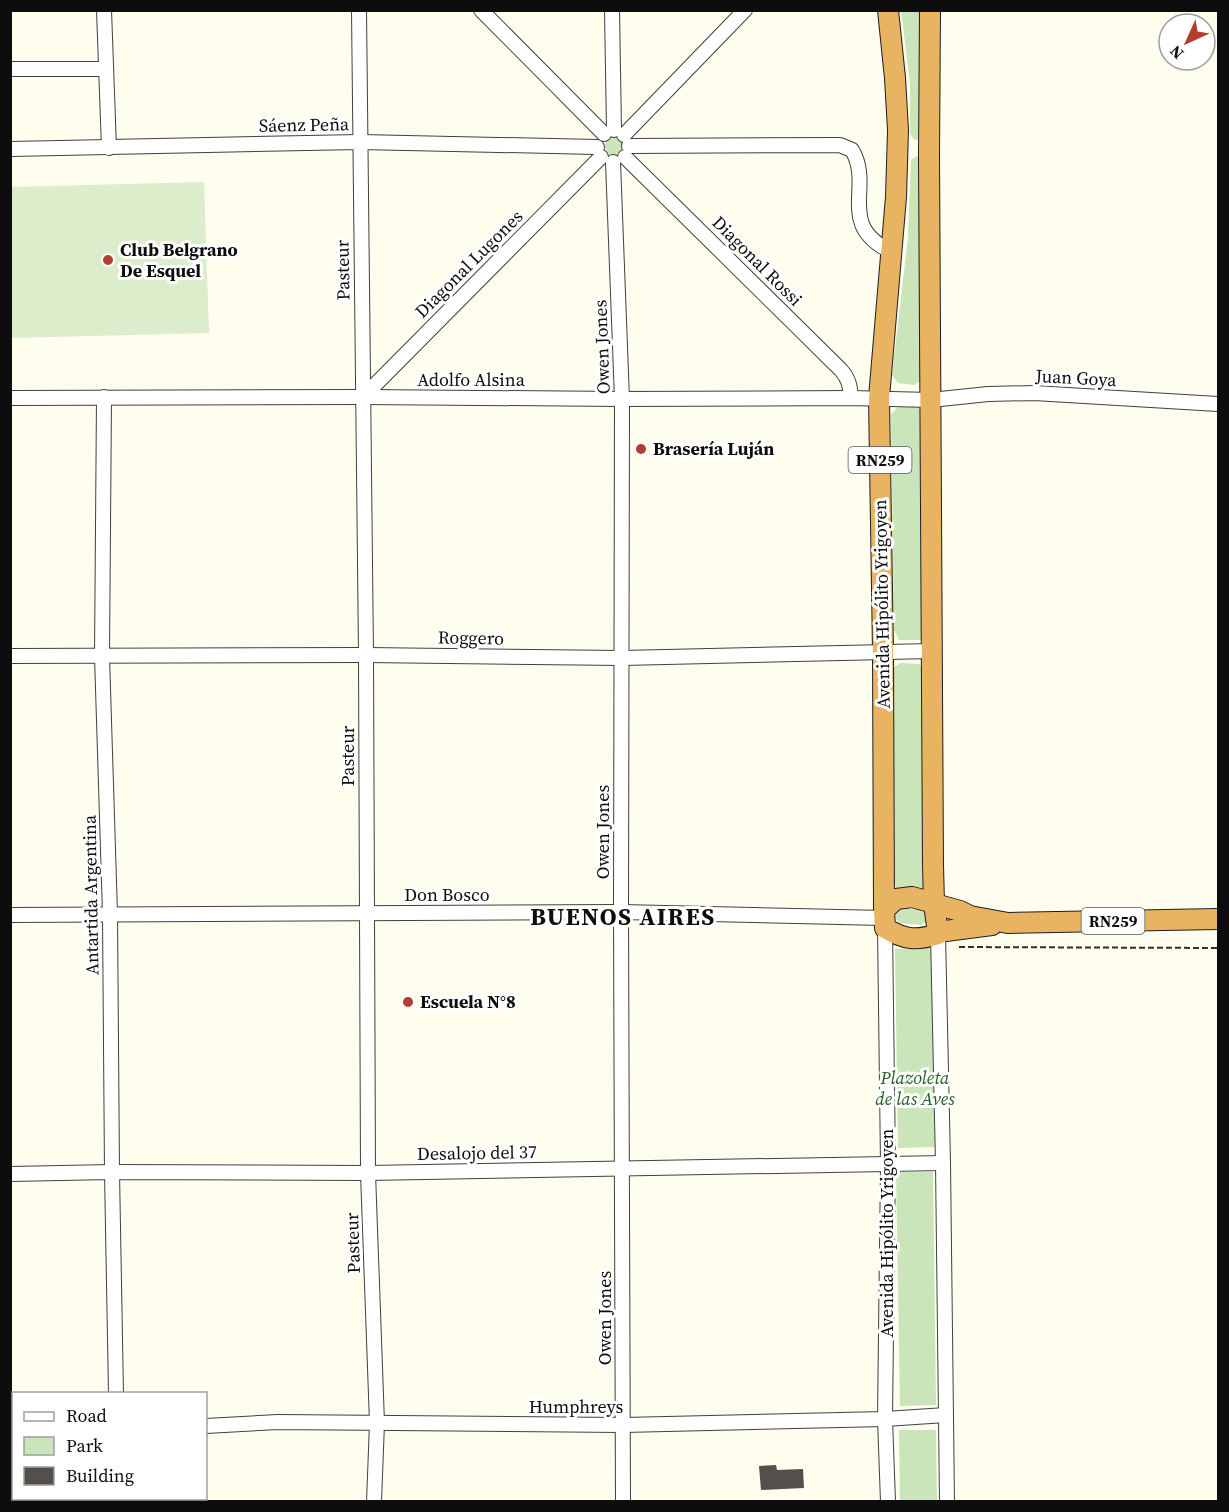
<svg xmlns="http://www.w3.org/2000/svg" width="1229" height="1512" font-family="'Source Serif 4',serif">
<style>
.green{fill:#cae5ba}
.pitch{fill:#dcedcb}
.building{fill:#544f4a}
.lines{fill:none;stroke-linecap:round;stroke-linejoin:round}
.minor-casing{stroke:#404040;stroke-width:16}
.highway-casing{stroke:#1e1e1e;stroke-width:22}
.path{stroke:#2f2f2f;stroke-width:2;stroke-dasharray:6 3;stroke-linecap:butt}
.minor{stroke:#fff;stroke-width:14}
.highway{stroke:#e8b461;stroke-width:20}
.poi-dot{fill:#b13e30;stroke:#fff;stroke-width:2}
.labels{text-anchor:middle;stroke-width:6;stroke-linejoin:round;paint-order:stroke}
.shield{fill:#fff;stroke:#565656;stroke-width:1.5}
.shield-label{font-size:16px;font-weight:bold;fill:#0d0d0d}
.street-label{font-size:18px;fill:#0d0d0d;stroke:#fff}
.poi-label{font-size:18px;font-weight:bold;fill:#0d0d0d;stroke:#fff;text-anchor:start}
.park-label{font-size:18px;font-style:italic;fill:#265f23;stroke:#fff}
.district-label{font-size:24px;font-weight:bold;letter-spacing:1.5px;fill:#0d0d0d;stroke:#fff}
</style>
<rect width="100%" height="100%" fill="#fefdee"/>
<g class="green">
<path d="M901 11H920L922 133 919 139 914 140 910 133V83Z"/>
<circle cx="614" cy="146" r="9"/>
<path d="M917 156 922 162 924 379 914 385 898 383 892 375 908 237 911 160Z"/>
<path d="M898 407H917L924 414 927 631 920 640H899L894 630 891 414Z"/>
<path d="M900 663 919 664 925 671 929 887 922 891H898L894 883 893 668Z"/>
<path d="M901 909H920L926 912 928 921 921 925 900 923 895 918 896 913Z"/>
<path d="M932 948 935 1147 898 1148 895 949Z"/>
<path d="M896 1172H933L936 1405 900 1406Z"/>
<path d="M899 1430H936L937 1501H900Z"/>
</g>
<path class="pitch" d="M204 182 209 333 11 338V187Z"/>
<path class="building" d="M776 1465 777 1470 803 1469 804 1488 761 1490 759 1466Z"/>
<g class="lines">
<g class="minor-casing">
<g id="minor">
<path d="M104 10 109 148"/>
<path d="M359 10 366 655 368 1173 377 1423 374 1502"/>
<path d="M481 10 604 134"/>
<path d="M612 10 614 130"/>
<path d="M10 69H106"/>
<path d="M624 135 745 10"/>
<path d="M629 146 840 145 852 150C874 187 835 225 892 252"/>
<path d="M10 149 360 142 597 147"/>
<path d="M625 157 841 370C849 379 850 386 851 398"/>
<path d="M613 162 622 399 621 912 623 1502"/>
<path d="M104 397 102 656 110 914 112 1172 116 1394"/>
<path d="M363 397 601 157"/>
<path d="M10 398 363 397 622 399 851 398 931 400 988 394 1034 393 1218 404"/>
<path d="M10 656 366 655 622 658 932 651"/>
<path d="M10 915 621 912 884 918"/>
<path d="M885 928 888 1164 885 1419 888 1502"/>
<path d="M938 934 943 1163 947 1502"/>
<path d="M10 1174 112 1172 368 1173 943 1163"/>
<path d="M206 1426 278 1422 623 1425 885 1419 946 1415"/>
<path d="M10 1429H14"/>
</g>
</g>
<g class="highway-casing">
<g id="highway">
<path d="M888 10 895 78 898 130 896 197 879 398 883 652 884 910 885 928C905 940 916 941 938 934L934 903 933 865 929 155 930 10"/>
<path d="M935 904 960 911 970 916 1008 923 1218 919"/>
<path d="M884 910 896 899 912 897 934 903"/>
<path d="M938 932 992 925"/>
</g>
</g>
<path class="path" d="M959 947 1218 948"/>
<use href="#minor" class="minor"/>
<use href="#highway" class="highway"/>
</g>
<g class="poi-dot">
<circle cx="108" cy="260" r="6"/>
<circle cx="641" cy="449" r="6"/>
<circle cx="408" cy="1002" r="6"/>
</g>
<g class="labels">
<g class="shield">
<rect x="848.5" y="447" width="63" height="26" rx="4.5"/>
<rect x="1081.5" y="908" width="63" height="26" rx="4.5"/>
</g>
<g class="shield-label">
<text x="880" y="466">RN259</text>
<text x="1113" y="927">RN259</text>
</g>
<g class="street-label">
<text transform="translate(304 125) rotate(-1)" y="6">Sáenz Peña</text>
<text transform="translate(757 261) rotate(45)" y="6">Diagonal Rossi</text>
<text transform="translate(469 264) rotate(-45)" y="6">Diagonal Lugones</text>
<text transform="translate(343 270) rotate(-91)" y="6">Pasteur</text>
<text transform="translate(602 347) rotate(-92)" y="6">Owen Jones</text>
<text transform="translate(1076 378) rotate(3)" y="6">Juan Goya</text>
<text x="471" y="386">Adolfo Alsina</text>
<text transform="translate(882 604) rotate(-91)" y="6">Avenida Hipólito Yrigoyen</text>
<text transform="translate(471 638) rotate(1)" y="6">Roggero</text>
<text transform="translate(348 756) rotate(-90)" y="6">Pasteur</text>
<text transform="translate(603 832) rotate(-90)" y="6">Owen Jones</text>
<text transform="translate(91 895) rotate(-91)" y="6">Antartida Argentina</text>
<text x="447" y="901">Don Bosco</text>
<text transform="translate(477 1153) rotate(-1)" y="6">Desalojo del 37</text>
<text transform="translate(887 1233) rotate(-90)" y="6">Avenida Hipólito Yrigoyen</text>
<text transform="translate(353 1243) rotate(-92)" y="6">Pasteur</text>
<text transform="translate(605 1318) rotate(-90)" y="6">Owen Jones</text>
<text x="576" y="1413">Humphreys</text>
</g>
<g class="poi-label">
<text x="120" y="256">Club Belgrano<tspan x="120" dy="21">De Esquel</tspan></text>
<text x="653" y="455">Brasería Luján</text>
<text x="420" y="1008">Escuela N°8</text>
</g>
<g class="park-label">
<text x="915" y="1084">Plazoleta<tspan x="915" dy="21">de las Aves</tspan></text>
</g>
<g class="district-label">
<text x="623" y="925">BUENOS AIRES</text>
</g>
</g>
<rect width="1229" height="1512" fill="none" stroke="#0d0d0d" stroke-width="24"/>
<rect x="12" y="1392" width="195" height="108" fill="#ffffff" stroke="#9e9e9e" stroke-width="1.5"/>
<rect x="24" y="1412" width="30" height="9" fill="#ffffff" stroke="#9e9e9e" stroke-width="1.5"/>
<text x="66" y="1422" font-size="18" fill="#0d0d0d">Road</text>
<rect x="24" y="1437" width="30" height="18" fill="#cae5ba" stroke="#9e9e9e" stroke-width="1.5"/>
<text x="66" y="1452" font-size="18" fill="#0d0d0d">Park</text>
<rect x="24" y="1467" width="30" height="18" fill="#544f4a" stroke="#9e9e9e" stroke-width="1.5"/>
<text x="66" y="1482" font-size="18" fill="#0d0d0d">Building</text>
<g transform="translate(1187 42) rotate(225)"><circle r="28" fill="#ffffff" stroke="#9e9e9e" stroke-width="1.5"/>
<path d="M0-4.5L10 22L0 15L-10 22Z" fill="#b13e30"/>
<text y="-9" font-size="16" font-weight="bold" text-anchor="middle" fill="#0d0d0d">N</text>
</g>
</svg>
